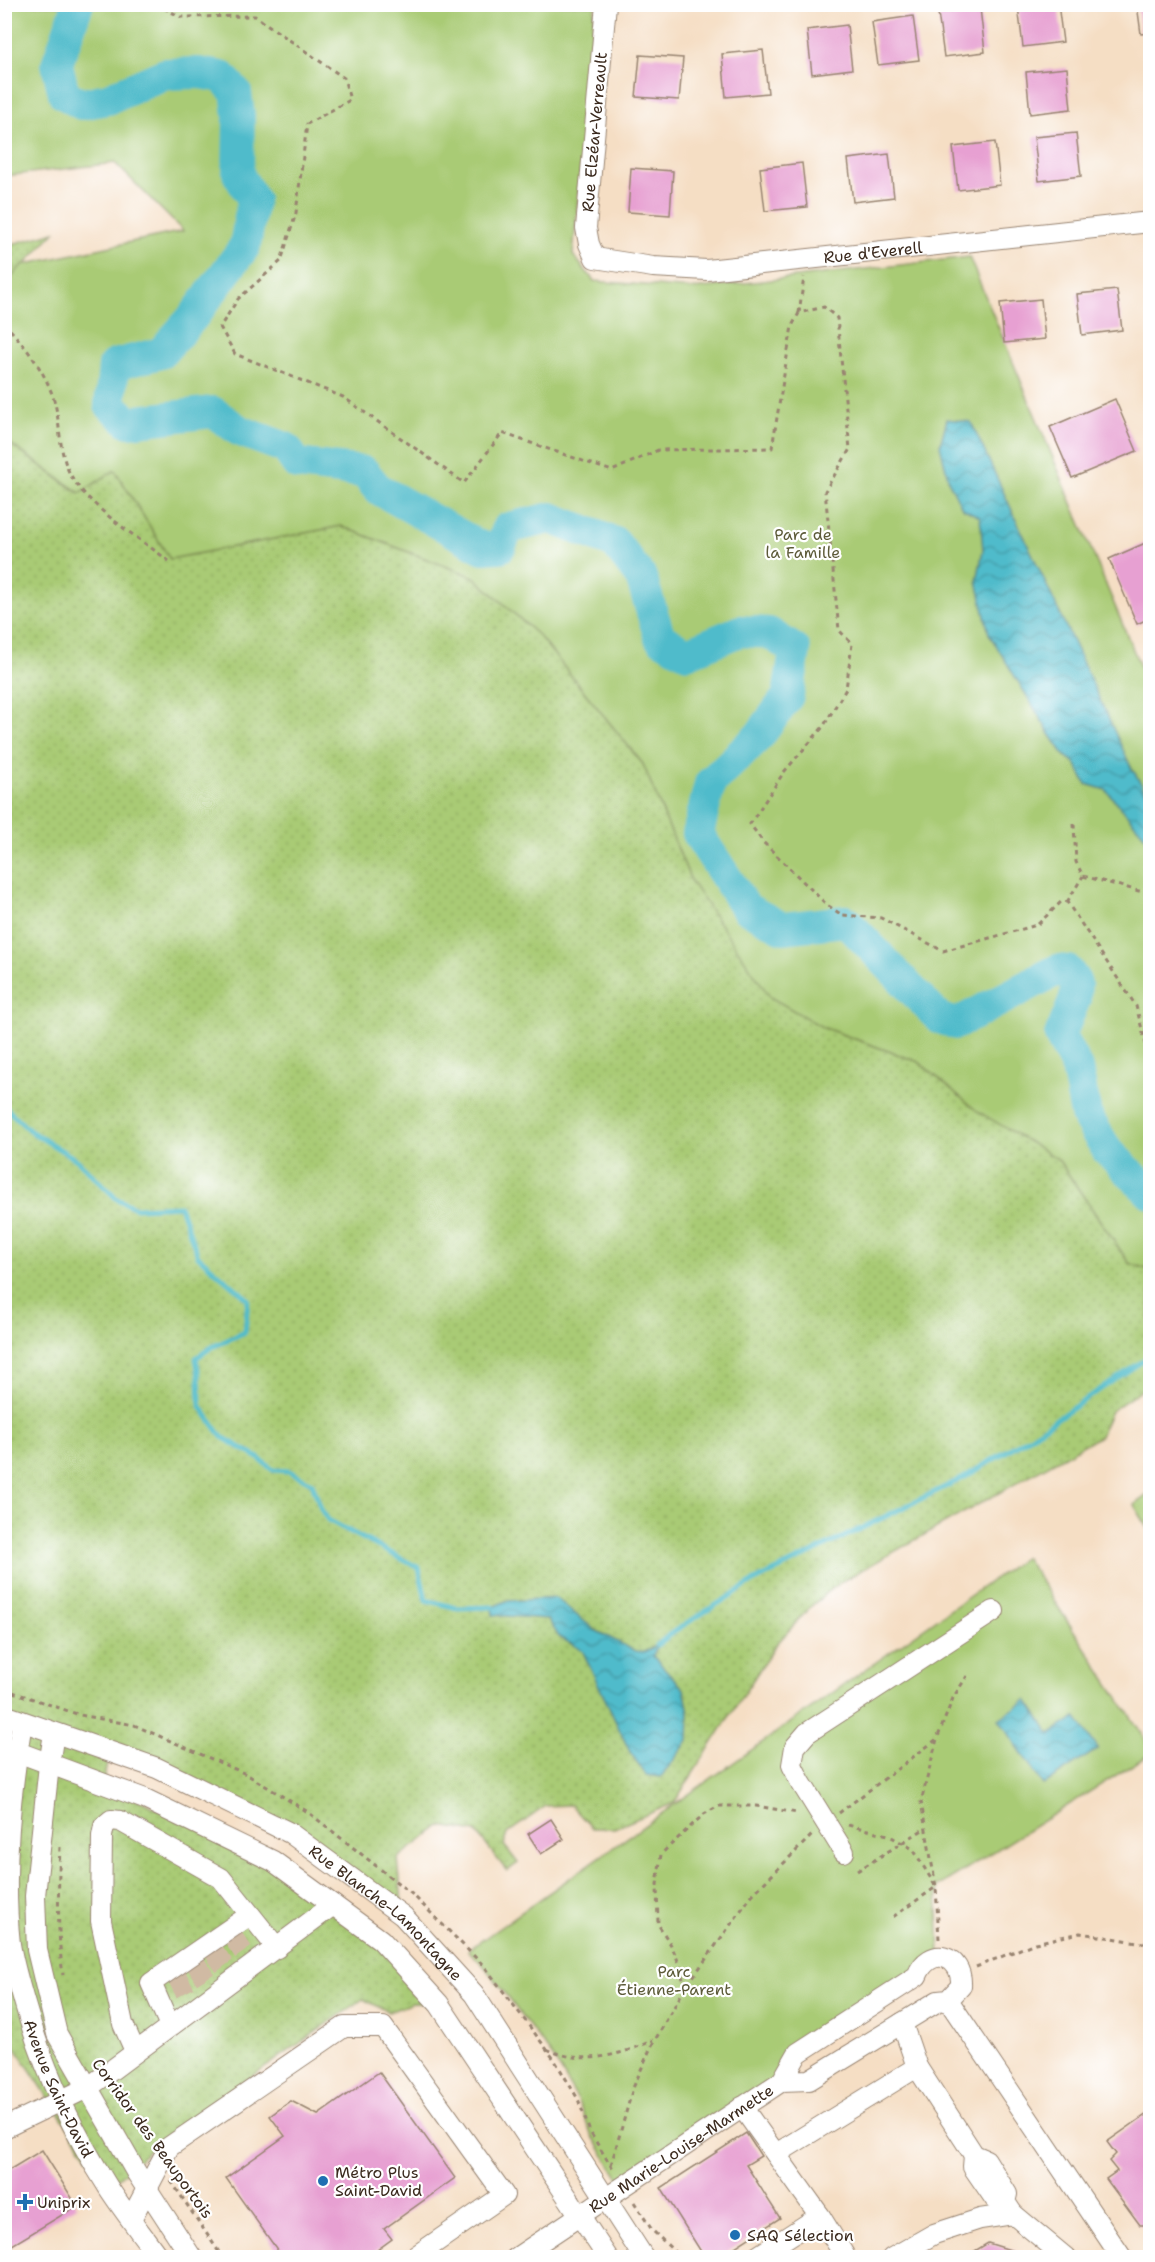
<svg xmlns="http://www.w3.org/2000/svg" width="1155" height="2262" font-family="'Shantell Sans',sans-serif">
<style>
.grass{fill:url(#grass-dots);stroke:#727a49;stroke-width:1.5}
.green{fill:#a9cb74;stroke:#727a49;stroke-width:1.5}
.water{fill:url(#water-waves);stroke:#467274;stroke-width:1.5}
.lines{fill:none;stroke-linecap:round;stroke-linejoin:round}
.stream{stroke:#50bbcb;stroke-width:5}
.river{stroke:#50bbcb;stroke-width:32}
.building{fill:#e7a0d2}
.minor-tunnel{stroke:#d0baa3;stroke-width:20;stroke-dasharray:20 10;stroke-linecap:butt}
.minor-casing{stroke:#988471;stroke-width:22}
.path{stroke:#988471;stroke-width:3;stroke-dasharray:4.5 4.5;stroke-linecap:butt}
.minor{stroke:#fff;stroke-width:20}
.poi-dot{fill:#1f6fb2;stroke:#fff;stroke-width:2}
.labels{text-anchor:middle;stroke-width:4.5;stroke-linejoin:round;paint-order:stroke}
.street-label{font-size:16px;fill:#3b2a1e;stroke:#fff}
.park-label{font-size:16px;fill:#5c5a38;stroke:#fff}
.poi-label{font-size:16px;fill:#3b2a1e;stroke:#fff;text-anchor:start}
</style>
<defs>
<pattern id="grass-dots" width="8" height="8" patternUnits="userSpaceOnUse" patternTransform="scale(1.5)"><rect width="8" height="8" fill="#a9cb74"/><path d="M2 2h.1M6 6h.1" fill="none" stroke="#92ae64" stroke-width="1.8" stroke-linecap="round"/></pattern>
<pattern id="water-waves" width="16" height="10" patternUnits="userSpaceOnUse" patternTransform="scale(1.5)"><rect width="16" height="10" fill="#50bbcb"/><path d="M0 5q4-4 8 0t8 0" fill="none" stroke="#4498a4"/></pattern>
</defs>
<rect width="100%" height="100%" fill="#fff"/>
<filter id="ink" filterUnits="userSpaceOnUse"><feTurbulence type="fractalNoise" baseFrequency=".0167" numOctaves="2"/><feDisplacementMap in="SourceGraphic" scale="12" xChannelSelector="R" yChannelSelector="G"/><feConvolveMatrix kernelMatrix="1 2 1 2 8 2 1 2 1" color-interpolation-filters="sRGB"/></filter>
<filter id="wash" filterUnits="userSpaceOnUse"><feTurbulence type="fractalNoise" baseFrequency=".008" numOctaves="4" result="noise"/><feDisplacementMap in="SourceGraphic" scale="24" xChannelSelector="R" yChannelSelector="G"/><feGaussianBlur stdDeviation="1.35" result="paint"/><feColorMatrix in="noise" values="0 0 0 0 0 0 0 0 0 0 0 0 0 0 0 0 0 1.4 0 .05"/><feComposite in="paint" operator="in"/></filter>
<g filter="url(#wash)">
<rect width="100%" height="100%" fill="#f5dec4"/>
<g class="grass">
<path d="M55 232 5 285V246Z"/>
<path d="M4 440 79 493 115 470 170 559 341 526 474 577 539 636 643 764 692 883 822 1027 919 1062 971 1106 1058 1159 1129 1263 1150 1270V1384L1111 1411 1100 1436 842 1581 810 1607 774 1647 674 1803 615 1828H592L571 1805 546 1806 508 1833 504 1845 518 1863 507 1871 476 1832 440 1826 398 1858 403 1916 290 1833 109 1752 103 1784 273 1861 381 1940 439 2004 412 2003 389 2012 363 1999 160 2141 108 2187 5 2032Z"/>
</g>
<g class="green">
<path d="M4 5H595L573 255 594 281 693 289 969 257 1150 690V1270L1129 1263 1058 1159 977 1111 919 1062 822 1027 770 997 692 883 643 764 539 636 474 577 341 526 170 559 115 470 80 493 5 440V285L22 265 183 231 115 163 5 176Z"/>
<path d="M1150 1493V1531L1134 1505Z"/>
<path d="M1025 1557 1150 1746V1754L937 1887 940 1956 798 2053 782 2081 623 2185 590 2132 577 2099 554 2059 485 1967 468 1950Z"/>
</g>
<g class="water">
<path d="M947 419 971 422 1131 767 1150 798V842L1106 790 1086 784 1075 763 1065 756 1050 734 989 634 977 581 983 550 980 517 962 508 949 482 940 445Z"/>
<path d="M556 1598 595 1630 635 1651 644 1652 657 1645 653 1656 684 1689 689 1712 688 1741 661 1777 646 1775 630 1752 582 1650 559 1637 548 1619 493 1615 492 1607 506 1601Z"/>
<path d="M1027 1700 1050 1734 1076 1717 1098 1749 1043 1785 999 1719Z"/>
</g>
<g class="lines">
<g class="stream">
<path d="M4 1106 30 1131 77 1160 117 1199 136 1208 180 1206 198 1256 248 1299 245 1332 212 1347 196 1358 199 1375 200 1405 222 1437 257 1457 273 1470 289 1471 312 1483 321 1509 328 1520 419 1568 426 1600 457 1608 492 1607"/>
<path d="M657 1645 676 1630 751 1583 965 1477 1028 1438 1150 1356"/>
</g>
<path class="river" d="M78 4 57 64 64 94 81 104 108 99 165 74 199 73 222 77 236 92 239 115 238 174 253 199 245 246 193 317 161 353 114 365 110 405 129 422 213 412 240 431 286 448 297 464 364 472 378 489 483 548 500 547 508 528 551 518 615 543 641 577 660 638 687 653 740 631 769 633 795 650 788 696 759 736 710 783 698 834 746 908 783 928 846 921 939 1018 956 1024 1057 970 1068 971 1076 983 1075 999 1060 1036 1077 1068 1086 1115 1107 1150 1150 1193"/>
</g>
<g id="blocks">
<g class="building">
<path d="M1029 4H1058L1063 42 1023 47 1018 6Z"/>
<path d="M1137 4H1150V33L1141 34Z"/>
<path d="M980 8 985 52 944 57 938 13Z"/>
<path d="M913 16 919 60 878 65 872 22Z"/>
<path d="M847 25 852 69 812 74 807 30Z"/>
<path d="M763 50 768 93 726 97 722 54Z"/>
<path d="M640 55 683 58 679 100 636 97Z"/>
<path d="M1067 68 1071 109 1030 114 1026 72Z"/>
<path d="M1076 133 1081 176 1039 181 1034 137Z"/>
<path d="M995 142 1000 185 958 190 953 147Z"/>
<path d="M889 154 894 197 853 202 848 159Z"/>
<path d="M802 163 807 207 765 211 760 168Z"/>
<path d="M631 168 673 171 670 215 628 212Z"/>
<path d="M1117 290 1122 330 1082 335 1077 294Z"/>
<path d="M1041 299 1045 339 1004 343 1000 303Z"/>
<path d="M1115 399 1137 451 1072 478 1050 427Z"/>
<path d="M1150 541V618L1137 624 1109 559Z"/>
<path d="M551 1819 564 1839 541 1854 528 1834Z"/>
<path d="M379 2072 455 2178 384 2229 392 2239 366 2258H283L226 2178 285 2136 270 2116 291 2101 318 2115Z"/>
<path d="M1150 2112V2225H1140L1106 2179 1117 2171 1109 2161 1116 2154 1107 2142Z"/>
<path d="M746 2133 761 2156 746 2165 780 2218 718 2258H705L661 2188Z"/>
<path d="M42 2150 77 2206 4 2250V2173Z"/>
<path d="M988 2243 1033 2257V2258H963Z"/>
</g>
</g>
</g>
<g filter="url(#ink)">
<use href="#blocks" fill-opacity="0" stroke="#988471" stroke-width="1.5"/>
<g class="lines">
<g class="minor-tunnel">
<path d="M232 1936 244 1953"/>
<path d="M213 1950 225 1967"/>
<path d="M195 1962 206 1980"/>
<path d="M176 1975 186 1994"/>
</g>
<g class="minor-casing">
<g id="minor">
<path id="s1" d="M606 4 586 228 589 244 595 258 653 267 707 270 1150 222"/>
<path id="s2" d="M4 1715 157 1768 290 1833 403 1916 474 1994 644 2258"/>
<path id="s3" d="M22 1722C10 1794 2 1871 10 1944 13 1963 19 1983 24 2001 42 2066 72 2130 108 2187 124 2212 142 2234 159 2258"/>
<path d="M54 1733 49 1765 35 1896 37 1950 57 2034 136 2172 192 2258"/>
<path d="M4 1747 145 1799 273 1861 381 1940 439 2004 608 2258"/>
<path d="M844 1852 800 1781 792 1765 795 1747 807 1733 994 1611"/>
<path d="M948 2000 1122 2258"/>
<path d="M170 2026 151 1983 250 1915"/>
<path d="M135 2051 123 2024 101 1921 102 1836 104 1826 111 1820 120 1821 221 1878 277 1948"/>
<path d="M917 2067 974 2155 986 2160 1007 2194 1005 2202 1013 2214"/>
<path d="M742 2107 820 2216 755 2258"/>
<path d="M4 2128 89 2087 333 1905"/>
<path d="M776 2154 917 2067 902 2023"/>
<path d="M974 2155 973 2167 995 2199 1000 2200"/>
<path d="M820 2216 846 2258"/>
<path d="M131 2219 169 2147 344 2027H383L504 2195 413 2258"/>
<path id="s4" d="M516 2258 782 2081 798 2053 917 1976C929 1945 963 1954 961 1986L948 2000 938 2001 809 2080 782 2081"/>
<path d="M892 2258 934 2234 980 2219 1013 2214 1066 2258"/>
</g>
</g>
<g class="path">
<path d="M156 4 181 17 255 16 344 78 350 100 307 124 296 213 281 261 238 299 220 327 235 354 343 397 464 483 502 433 612 471 658 450 772 448 792 326 799 313 824 307 837 318 850 449 825 491 839 630 852 644 846 689 823 727 784 772 750 824 763 842 827 905 842 915 881 918 943 951 1037 925 1061 902H1067L1136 1006 1150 1060"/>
<path d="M799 313 804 277"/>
<path d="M4 323C25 346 45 370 54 400 61 424 58 449 69 472 86 506 139 538 169 561"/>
<path d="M1074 824 1076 862 1083 876 1150 894"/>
<path d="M1067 902 1083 876"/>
<path d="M4 1689 80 1715 134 1725 246 1774 308 1812 413 1895 485 1967 554 2059 578 2099 590 2132 614 2171"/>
<path d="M839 1813 937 1739"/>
<path d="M848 1825 888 1835 913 1849 936 1887 890 1919"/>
<path d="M60 1847C58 1890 57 1932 63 1975"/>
<path d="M857 1871 924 1829"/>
<path d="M939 1939 936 1887 921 1802 937 1739 953 1698 967 1676"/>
<path d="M976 1967 1035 1943 1080 1933 1150 1944"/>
<path d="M685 1988 679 1963 671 1945 658 1924 657 1885 661 1854 704 1814 719 1806H756L797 1813"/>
<path d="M547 2049C582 2066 620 2056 653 2040"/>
<path d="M611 2165 633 2088 651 2047 685 1988 752 1895 813 1834"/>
<path d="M171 2181 223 2258"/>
<path d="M634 2202 652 2230 681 2258"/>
</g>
<use href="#minor" class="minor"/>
</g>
</g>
<g class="poi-dot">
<circle cx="323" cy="2181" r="6"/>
<path d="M22 2193h6v6h6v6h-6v6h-6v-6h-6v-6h6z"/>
<circle cx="735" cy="2235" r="6"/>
</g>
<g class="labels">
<g class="street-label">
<text transform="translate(594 132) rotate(-85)" y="6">Rue Elzéar-Verreault</text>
<text dy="6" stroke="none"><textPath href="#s1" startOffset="536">Rue d'Everell</textPath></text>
<text dy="6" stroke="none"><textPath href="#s2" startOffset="435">Rue Blanche-Lamontagne</textPath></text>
<text dy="6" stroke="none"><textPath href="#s3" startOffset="376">Avenue Saint-David</textPath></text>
<text transform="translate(153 2138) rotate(54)" y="6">Corridor des Beauportois</text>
<text dy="6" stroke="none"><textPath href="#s4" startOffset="198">Rue Marie-Louise-Marmette</textPath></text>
</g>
<g class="park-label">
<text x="803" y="540">Parc de<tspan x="803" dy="18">la Famille</tspan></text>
<text x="674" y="1977">Parc<tspan x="674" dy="18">Étienne-Parent</tspan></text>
</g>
<g class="poi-label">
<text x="335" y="2178">Métro Plus<tspan x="335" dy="18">Saint-David</tspan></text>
<text x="37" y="2208">Uniprix</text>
<text x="747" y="2241">SAQ Sélection</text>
</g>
</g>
<rect width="1155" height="2262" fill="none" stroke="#fff" stroke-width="24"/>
</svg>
